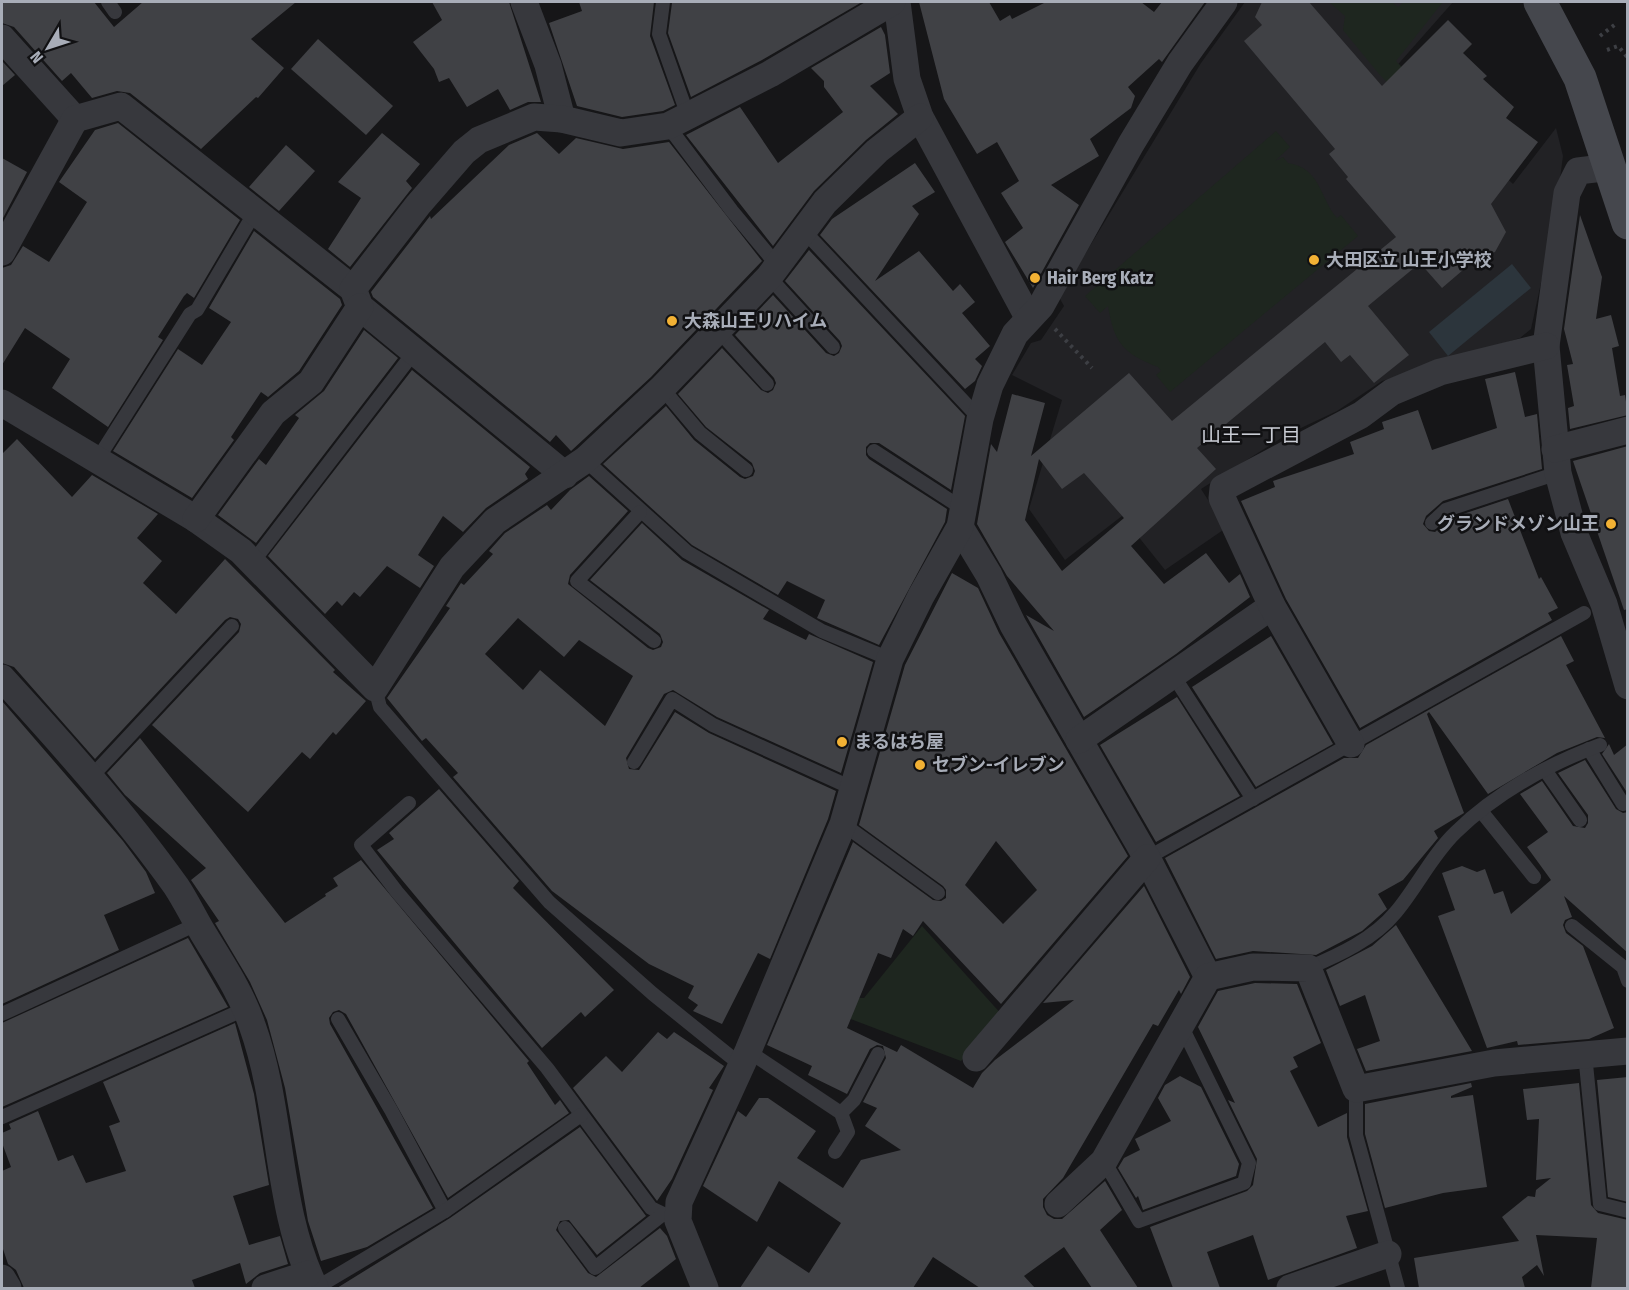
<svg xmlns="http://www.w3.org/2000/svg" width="1629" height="1290" font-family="'Fira Sans Condensed','Noto Sans JP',sans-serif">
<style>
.built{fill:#222225}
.green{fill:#1e261f}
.water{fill:#2c353c}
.building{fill:#404145;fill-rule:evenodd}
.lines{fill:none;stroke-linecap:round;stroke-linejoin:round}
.path{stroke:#3d3f44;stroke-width:4;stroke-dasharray:3 4.5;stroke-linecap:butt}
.lane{stroke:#37383d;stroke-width:14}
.street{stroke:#37383d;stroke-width:27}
.secondary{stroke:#45474d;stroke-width:33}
.poi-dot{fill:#f2b134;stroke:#111113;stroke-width:2}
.labels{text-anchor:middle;stroke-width:5;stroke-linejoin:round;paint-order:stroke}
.poi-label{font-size:18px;font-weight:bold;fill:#a8adb8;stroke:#111113;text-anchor:start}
.neighbourhood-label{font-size:20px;fill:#c9ccd4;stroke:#111113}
</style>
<rect width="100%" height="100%" fill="#161618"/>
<path class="built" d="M1245 2H1453L1393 70 1513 184 1556 128 1563 156 1554 223 1531 329 1520 338 1382 381 1337 411 1286 435 1201 489 1226 528 1165 570 1122 516 1065 560 1029 509 1062 400 1012 375 1031 343 1041 340 1064 306 1059 297 1201 63Z"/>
<g class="green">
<path d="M1329 2H1392L1398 7 1403 2H1443L1396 61 1508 179 1440 136 1379 74 1343 30 1345 16Z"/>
<path d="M1276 131 1290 147 1275 161 1283 157 1288 163C1321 168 1320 199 1337 218L1341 215 1358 236 1170 392 1156 375 1161 371 1158 367C1122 353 1114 342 1108 306L1100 313 1085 296Z"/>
<path d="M922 926 1003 1016 961 1061 848 1018 856 998H864Z"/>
</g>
<path class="water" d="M1512 264 1531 288 1448 356 1429 332Z"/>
<g class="building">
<path d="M2 2H94L114 27 143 2H296L251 39 284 68 258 98 256 97 201 149 130 93 117 91 92 98 71 73 62 81 14 27 2 23Z"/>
<path d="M432 2H509L541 102H528L510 110 498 89 467 107 449 78 439 82 434 69 413 42 442 20Z"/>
<path d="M579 2H654L650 36 675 105 663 111 622 117 577 106 549 23 582 11Z"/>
<path d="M919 2H989L1000 21 1010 15 1012 19 1046 2H1141L1154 12 1162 2H1205L1162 62 1159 59 1128 87 1135 96 1131 108 1090 139 1099 156 1051 185 1079 205 1033 288 1005 242 1023 228 1001 193 1019 181 997 142 977 154 944 99Z"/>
<path d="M1262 2H1309L1382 86 1448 20 1472 44 1463 53 1487 76 1483 79 1514 107 1506 118 1538 142 1491 204 1506 232 1495 252 1477 258 1442 288 1420 263 1368 306 1409 355 1374 383 1350 355 1341 362 1325 342 1197 448 1216 469 1131 546 1164 584 1206 553 1229 583 1240 574 1250 597 1176 654 1084 717 1026 615 1054 631 1007 576 977 524 991 444 997 452 1012 394 1045 403 1031 456 1129 373 1172 421 1396 237 1346 179 1348 177 1329 154 1335 149 1244 41 1262 25 1255 17ZM1039 459 1062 489 1084 473 1124 518 1062 571 1025 520Z"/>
<path d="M672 3V2H862L762 60 691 97 668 33Z"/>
<path d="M881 27 885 35 890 73 870 86 898 114 866 140 814 191 773 246 686 135 740 107 778 163 843 112 824 87V81L811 68Z"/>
<path d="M318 39 393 106 366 135 291 69Z"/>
<path d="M2 61 15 75 2 86Z"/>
<path d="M118 123 240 220 194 298 187 293 184 296 158 337 163 340 108 427 52 388 70 359 25 328 2 365V268L11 265 23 246 49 262 87 202 59 182 95 130Z"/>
<path d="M382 133 420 164 406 181 412 188 350 267 328 249 361 198 338 182Z"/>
<path d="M537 133 559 154 576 138 623 149 669 142 762 261 651 377 571 451 556 435 550 442 373 297 371 292 430 216 431 219 509 145Z"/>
<path d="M286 145 315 171 279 211 249 187Z"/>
<path d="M2 158 27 172 2 220Z"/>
<path d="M915 163 935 192 912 206 919 214 875 281 919 251 953 291 960 284 975 302 962 313 990 346 975 359 982 366 975 381 965 389 820 235 832 219Z"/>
<path d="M1580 215 1602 277 1596 319 1611 315 1619 346 1612 348 1620 396 1625 395 1628 415 1570 429 1568 408 1574 406 1567 365 1573 364 1564 329Z"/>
<path d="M254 231 340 299 342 305 299 371 268 397 261 392 231 437 234 440 192 498 113 451 178 349 202 365 231 322 209 308Z"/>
<path d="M809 250 965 416 951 490 879 443H870L866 447V455L869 459 947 509 945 522 879 645 817 618 825 600 787 581 778 595 692 545 603 464 666 406 694 440 740 477 745 479 753 476 755 471 752 463 706 427 678 394 722 348 761 390 768 393 773 390 776 383 774 378 735 335 773 295 826 353 834 356 839 353 842 346 840 341 785 281Z"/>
<path d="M364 330 398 358 256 543 218 515 259 459 266 465 299 418 295 415 324 391Z"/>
<path d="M412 370 530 467 525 474 528 479 486 508 463 532 443 516 418 555 434 566 420 588 387 566 360 597 354 592 342 606 337 601 325 614 268 556Z"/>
<path d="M1515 372 1525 417 1537 414 1542 469 1443 501 1426 516 1423 524 1429 531 1435 532 1451 518 1508 499 1539 579 1541 577 1558 608 1548 613 1552 620 1360 728 1286 599 1241 501 1275 487 1273 481 1354 454 1350 442 1384 429 1382 422 1418 410 1432 450 1497 428 1485 379Z"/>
<path d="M17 439 72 497 92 475 158 514 137 538 162 561 143 583 176 614 225 559 335 670 333 672 366 701 336 735 333 732 310 759 302 752 248 812 152 725 239 632 241 624 238 619 230 617 225 620 95 759 14 667 2 663V454Z"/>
<path d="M1628 446V609L1624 610 1573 461Z"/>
<path d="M589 476 628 511 570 575 568 584 648 648 653 650 661 647 663 642 660 634 590 580 642 523 682 560 769 610 763 619 806 640 809 634 873 662 841 773 717 717 673 690 664 694 626 758 629 769 639 770 675 712 709 733 836 791 828 819 770 959 758 953 722 1024 693 1011 698 1005 688 998 694 986 649 964 552 891 453 777 458 773 426 738 422 741 387 698 450 608 446 606 461 583 464 585 493 554 489 551 505 533 547 505 551 510 570 490ZM518 618 564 657 579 640 633 676 605 726 540 670 523 690 485 654Z"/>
<path d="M952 573 978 588 999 633 1128 856 1001 1004 923 921 913 936 903 929 891 958 878 953 847 1028 897 1052 901 1045 973 1088 982 1073 995 1060 1074 1000 1043 1003 1144 886 1190 977 1181 994 1179 990 1158 1026 1153 1024 1063 1178 1043 1199V1207L1047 1215 1054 1219H1062L1105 1181 1122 1210 1100 1230 1138 1288H1092L1064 1247 1024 1276 1035 1288H980L933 1257 913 1288H740L768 1246 809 1273 841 1223 779 1181 757 1222 703 1186 738 1111 746 1117 759 1098H768L816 1131 797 1158 843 1188 861 1160 901 1150 865 1126 877 1108 863 1102 886 1058 883 1046 877 1045 870 1049 847 1094 808 1075 812 1066 767 1045 853 842 933 900 941 901 946 898V890L943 886 859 825 905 665ZM996 841 1037 890 1003 924 965 885Z"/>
<path d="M1271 636 1333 744 1256 787 1192 687Z"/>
<path d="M1561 636 1574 661 1566 665 1605 738 1597 737 1557 753 1488 794 1429 712 1427 714 1464 813 1434 831 1438 838 1403 880 1378 894 1387 909 1362 931 1316 955 1253 951 1216 959 1165 858 1344 758H1358L1366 745Z"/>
<path d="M1177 697 1240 796 1156 842 1100 745Z"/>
<path d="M2 701 123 841 146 872 155 893 104 915 119 950 2 1004Z"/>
<path d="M140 738 285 923 326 896 325 894 338 886 333 878 361 860 529 1061 527 1063 555 1105 560 1100 569 1113 448 1198 346 1014 339 1010 333 1012 329 1018 330 1024 433 1208 367 1247 321 1261 308 1221 285 1088 267 1020 250 982 215 923 219 921 191 880 206 868 125 795 107 773Z"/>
<path d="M1609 744 1614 755 1628 744V794L1602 754Z"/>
<path d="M1585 760 1616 809 1623 813 1628 812V953L1564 896 1572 917 1565 920 1563 925 1566 933 1583 946 1614 1028 1589 1039 1518 1045 1517 1041 1487 1048 1438 916 1455 910 1442 873 1462 866 1477 872 1485 869 1494 894 1503 891 1511 914 1551 880 1527 847 1548 832 1520 794 1542 781 1573 826 1585 828 1588 823V815L1558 773Z"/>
<path d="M439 789 519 881 513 888 614 990 585 1017 581 1012 542 1048 377 850 394 839 389 833Z"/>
<path d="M1396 925 1472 1051 1366 1071 1357 1049 1380 1041 1365 995 1340 1006 1326 970 1372 946Z"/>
<path d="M188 938 228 1007 2 1107V1023Z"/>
<path d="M1255 983 1297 984 1321 1043 1293 1057 1298 1067 1290 1071 1318 1127 1347 1113V1137L1368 1211 1346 1216 1357 1248 1268 1280 1253 1235 1207 1252 1220 1288H1173L1150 1227 1247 1191 1253 1185 1257 1159 1228 1100 1235 1103 1198 1027 1218 991Z"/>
<path d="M235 1023 254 1094 269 1185 233 1196 249 1245 280 1236 288 1264 260 1273 246 1284 240 1263 192 1280 195 1288H24L16 1270 8 1264 2 1246V1171L11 1167 2 1143V1133L11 1129 9 1124 38 1111 58 1161 73 1155 86 1183 126 1171 109 1126 120 1122 103 1082Z"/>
<path d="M658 1032 667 1039 674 1032 724 1066 709 1088 713 1090 672 1179 657 1201 573 1088 606 1056 622 1072Z"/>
<path d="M1180 1076 1201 1087 1239 1164 1236 1176 1143 1210 1138 1196 1136 1198 1118 1168 1124 1158 1140 1150 1135 1139 1171 1121 1158 1098 1165 1085Z"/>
<path d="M1628 1077V1202L1608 1197 1597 1080Z"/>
<path d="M1471 1083 1472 1087 1451 1096V1098L1473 1095 1487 1187 1443 1193 1385 1208 1365 1134V1104Z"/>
<path d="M1579 1083 1591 1205 1598 1213 1628 1220V1288H1591L1597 1238 1536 1235 1544 1276 1537 1265 1522 1277 1525 1288H1419L1414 1258 1519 1241 1502 1217 1528 1196 1535 1197 1536 1190 1551 1178 1536 1180 1539 1119 1527 1120 1523 1089Z"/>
<path d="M580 1127 646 1216 597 1255 569 1220 560 1221 556 1230 588 1273 596 1277 660 1228 667 1236 676 1259 639 1288H337L450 1218Z"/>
</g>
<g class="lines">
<g class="path">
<path d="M1600 36 1617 23"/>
<path d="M1607 50 1618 46 1628 58"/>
<path d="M1055 329 1092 368"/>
</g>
<g class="lane">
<path d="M108 2 115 12"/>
<path d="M663 2 659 34 688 116"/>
<path d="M668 126 732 211 777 265"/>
<path d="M805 232 980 419"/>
<path d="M769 277 833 347"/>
<path d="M719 331 767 384"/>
<path d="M662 388 700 433 746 470"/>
<path d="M874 451 965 510"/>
<path d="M97 460 190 314 197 310 255 212"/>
<path d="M585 460 687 552 822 631 890 659"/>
<path d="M640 512 577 581 654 641"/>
<path d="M1432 523 1446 510 1558 473"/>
<path d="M252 563 415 351"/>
<path d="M1173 675 1253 799"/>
<path d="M375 688 380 707 549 902 653 994 741 1065"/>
<path d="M1589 749 1623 804"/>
<path d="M634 762 672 699 713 725 852 788"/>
<path d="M1545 770 1580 820"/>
<path d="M92 776 232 626"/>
<path d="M409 803 361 845 397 892 547 1068 651 1208 678 1221"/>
<path d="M1481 811 1534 877"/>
<path d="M843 824 938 893"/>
<path d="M1147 858 1584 613"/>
<path d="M1572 926 1623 967 1628 981"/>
<path d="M1308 968C1339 955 1374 939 1396 912 1417 887 1432 855 1456 832 1495 794 1548 764 1600 745"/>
<path d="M2 1014 197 924"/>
<path d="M338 1019 391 1110 445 1211"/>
<path d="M748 1051 841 1113 848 1132 835 1152"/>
<path d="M1585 1054 1600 1204 1628 1211"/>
<path d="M1356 1089V1135L1398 1288"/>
<path d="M841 1113 854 1100 878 1054"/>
<path d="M2 1117 245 1009"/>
<path d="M1104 1161 1139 1221 1244 1183 1249 1163 1181 1025"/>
<path d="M565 1228 595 1268 663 1214"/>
<path d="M316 1288 445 1211 581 1115"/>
</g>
<g class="street">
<path d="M524 2 548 65 562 119"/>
<path d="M897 2 907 79 920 117 1028 317"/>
<path d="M2 38 75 119"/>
<path d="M1611 167 1578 171 1567 193 1546 346 1558 473 1574 533 1604 604 1628 686"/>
<path d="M2 252 75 119 121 106 353 289 360 307 565 475"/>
<path d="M353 289 418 205 464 152 479 140 534 117 562 119 621 133 668 126 770 74 892 2"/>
<path d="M2 403 196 519 241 551 375 688 452 567 495 521 585 460 662 388 769 277 825 202 877 151 920 117"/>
<path d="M1555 449 1628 430"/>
<path d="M196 519 273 413 311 382 360 307"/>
<path d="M960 527 989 575 1013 625 1147 858 1208 977"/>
<path d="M2 678C63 745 123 812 176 886 186 901 194 918 203 933 221 963 241 992 252 1025 283 1111 275 1206 315 1288"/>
<path d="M1079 740 1272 606"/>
<path d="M1351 744 1272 606 1222 498 1223 488 1361 415 1392 392 1440 372 1546 346"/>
<path d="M976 1058 1147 858"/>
<path d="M1058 1204 1104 1161 1208 977 1253 967 1308 968 1356 1089 1494 1063 1628 1051"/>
<path d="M2 1278 8 1288"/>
<path d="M265 1288 308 1274"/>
<path d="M705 1288 678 1221 679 1202 748 1051 843 824 890 659 921 596 960 527 980 419 990 385 1015 334 1041 306 1131 144 1180 63 1224 2"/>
<path d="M1290 1288 1388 1254"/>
</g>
<path class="secondary" d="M1540 2 1580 78 1628 223"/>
</g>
<g class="poi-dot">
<circle cx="1314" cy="260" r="6"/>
<circle cx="1035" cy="278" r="6"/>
<circle cx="672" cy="321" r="6"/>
<circle cx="1611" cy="524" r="6"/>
<circle cx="842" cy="742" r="6"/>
<circle cx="920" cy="765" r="6"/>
</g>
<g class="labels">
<g class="poi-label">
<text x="1326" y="266">大田区立 山王小学校</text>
<text x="1047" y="284">Hair Berg Katz</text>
<text x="684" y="327">大森山王リハイム</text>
<text x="1599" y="530" text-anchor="end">グランドメゾン山王</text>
<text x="854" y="748">まるはち屋</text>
<text x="932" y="771">セブン-イレブン</text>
</g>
<g class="neighbourhood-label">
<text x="1251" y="442">山王一丁目</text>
</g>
</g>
<rect width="1629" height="1290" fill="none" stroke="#a8adb8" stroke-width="6"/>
<g transform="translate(48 48) rotate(231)" stroke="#111113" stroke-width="4.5" paint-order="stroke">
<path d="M0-4.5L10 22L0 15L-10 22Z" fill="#a8adb8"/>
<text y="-9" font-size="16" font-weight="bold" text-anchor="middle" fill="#a8adb8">N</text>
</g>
</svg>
